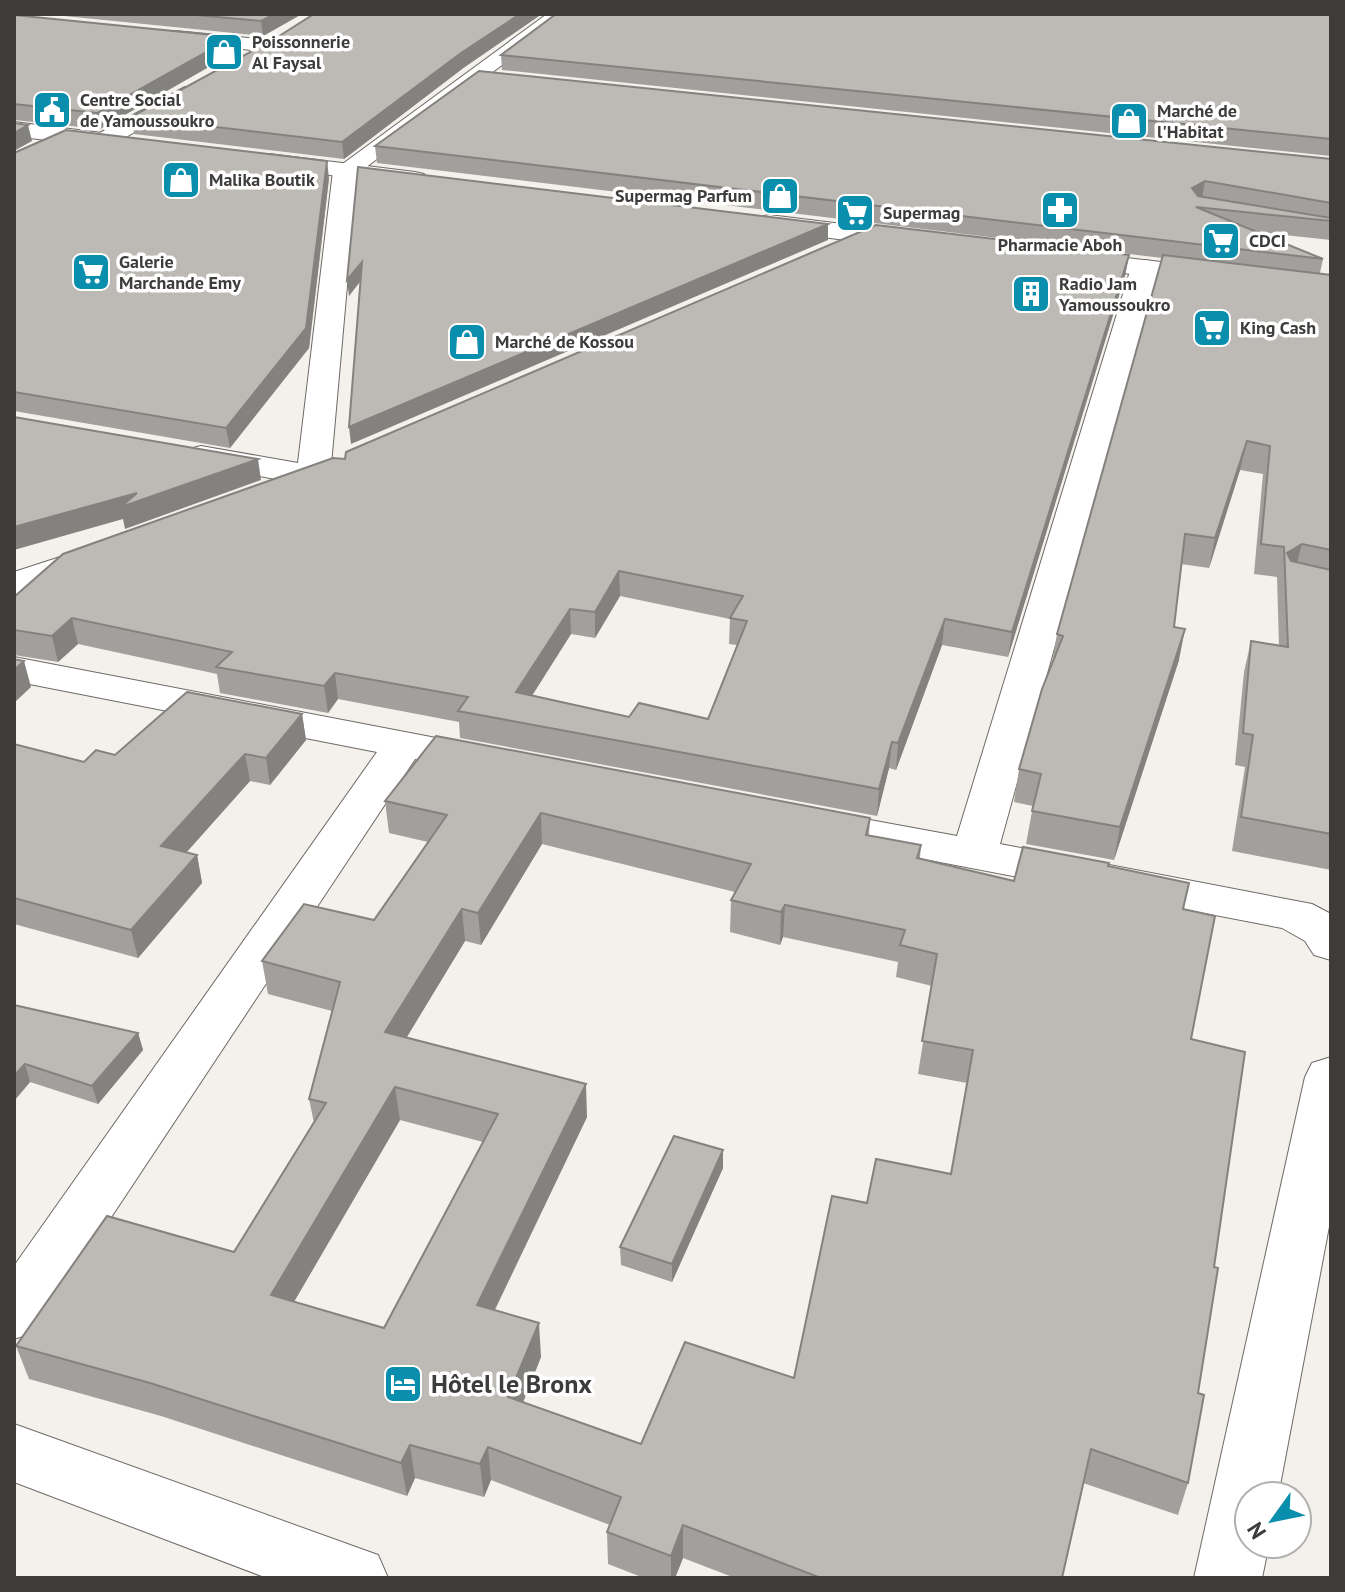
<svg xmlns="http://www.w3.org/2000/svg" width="1345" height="1592" font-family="'PT Sans',sans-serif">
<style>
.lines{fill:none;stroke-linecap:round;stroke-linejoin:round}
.minor-casing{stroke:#6d6a66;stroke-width:2}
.tertiary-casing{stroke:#6d6a66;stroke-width:2}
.minor{fill:#fff;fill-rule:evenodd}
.tertiary{fill:#fff;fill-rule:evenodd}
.wall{fill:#a39f9c;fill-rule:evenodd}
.shaded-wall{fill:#84827f}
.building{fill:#bdb9b5;stroke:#84827f;stroke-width:2;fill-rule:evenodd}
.labels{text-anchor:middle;stroke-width:7;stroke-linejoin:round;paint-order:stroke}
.far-poi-label{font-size:18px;font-weight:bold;fill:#3d3c3a;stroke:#fff;text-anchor:start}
.near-poi-label{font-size:26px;font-weight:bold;fill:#3d3c3a;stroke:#fff;text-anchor:start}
</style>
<rect width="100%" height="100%" fill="#f4f1ec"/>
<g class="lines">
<g class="minor-casing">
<g id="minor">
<path d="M547 14H570L357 174 330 476 325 483 313 486 189 463 184 456 189 449 201 446 298 463 333 171Z"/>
<path d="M175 31 269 40 279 46 269 52 168 41 165 37 168 33Z"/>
<path d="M185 87 193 89 196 94 193 99 112 145H96L92 140 96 135Z"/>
<path d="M1145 260 1155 262 1159 268 1000 844 1312 904 1331 914V960L1314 955 1305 941 1282 928 810 837 794 833 788 823 794 813 810 809 957 836 1131 268 1135 262Z"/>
<path d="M14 657 483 747 498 751 504 760 498 769 483 773 415 759 35 1332 14 1339V1266L377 752 14 681Z"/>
<path d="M1331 1057V1216L1278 1496H1249V1544H1269L1262 1578H1194L1305 1077 1312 1063Z"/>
<path d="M14 1424 378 1555 388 1578H267L14 1482Z"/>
</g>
</g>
<g class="tertiary-casing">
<g id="tertiary">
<path d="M14 122 118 135 126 137 130 142 126 147 118 149 14 136Z"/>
<path d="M269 154 415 172 424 174 427 179 424 184 415 186 260 166 257 161 260 156Z"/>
<path d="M769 215 916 233 925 235 929 241 925 247 916 249 760 229 756 223 760 217Z"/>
<path d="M1067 251 1331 282V298L1057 265 1053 259 1057 253Z"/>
<path d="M91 547 104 550 109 558 104 566 14 596V572Z"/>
</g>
</g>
<use href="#minor" class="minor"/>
<use href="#tertiary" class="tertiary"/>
</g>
<g class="wall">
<path d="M44 14H302L263 36Z"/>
<path d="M1331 14V156L502 70 501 55Z"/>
<path d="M14 15 235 52 100 129 14 120Z"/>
<path d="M276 38 462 69 344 159 134 134 131 117Z"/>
<path d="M375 146 1331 159V240L1255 232 1323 259 1320 273 1331 275V870L1232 851 1245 767 1235 765 1244 672 1251 641 1279 646 1277 577 1254 574 1263 474 1240 470 1209 568 1181 564 1174 627 1179 660 1114 860 1026 844 1033 806 1014 802 1019 769 1052 663 1057 634 1162 258 377 163Z"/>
<path d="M14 153 329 178 309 348 230 448 14 411Z"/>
<path d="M1129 255 1125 276 1008 657 942 645 896 770 889 768 877 816 460 738 459 722 338 699 328 713 220 693 217 674 78 644 58 662 14 655V597L345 459ZM620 596 730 619 729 644 737 645 708 719 629 717 532 695 571 634 595 638Z"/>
<path d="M302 714 306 740 270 785 250 781 186 853 197 855 202 883 138 958 14 924V744L84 762Z"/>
<path d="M385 801 870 818 869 835 921 845 920 858 1014 881 1108 866 1183 909 1191 1039 1214 1267 1198 1393 1188 1483 1178 1515 1083 1483 1062 1578H735L683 1558 675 1578H644L608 1564 607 1532 610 1525 491 1480 484 1497 415 1478 407 1496 161 1416 29 1379 16 1346 234 1252 314 1123 309 1099 332 1011 268 994 262 961 374 920 428 842 389 833ZM542 844 735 892 731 900 730 932 780 945 783 937 898 962 896 977 932 986 918 1074 967 1083 951 1174 867 1203 794 1378 641 1444 523 1402 541 1357 495 1310 587 1117 406 1038 465 941 481 945ZM400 1120 483 1142 384 1328 294 1302Z"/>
<path d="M14 1005 138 1033 143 1050 98 1104 30 1082 14 1101Z"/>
<path d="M723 1150V1168L672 1282 621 1265 620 1247Z"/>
</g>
<g class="shaded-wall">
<path d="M275 14H302L263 36 261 21Z"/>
<path d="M520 14H542L462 69 344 159 342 142 461 53Z"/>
<path d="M233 37 235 52 100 129 97 113Z"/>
<path d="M28 125 32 141 14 151V133Z"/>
<path d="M327 161 329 178 309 348 230 448 226 428Z"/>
<path d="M1205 181 1202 198 1189 205 1192 188Z"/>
<path d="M828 224V240L351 444 349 427Z"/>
<path d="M1129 255 1125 276 1008 657 1012 632Z"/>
<path d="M362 262 363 278 349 296 347 280Z"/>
<path d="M1247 441 1240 470 1209 568 1215 538Z"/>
<path d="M258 459 261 480 125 529 123 519 14 550V527Z"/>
<path d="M1302 544 1294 574 1287 553Z"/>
<path d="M619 571 620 596 595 638V612Z"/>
<path d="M570 609 571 634 518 718 516 692Z"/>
<path d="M72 618 78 644 58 662 52 636Z"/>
<path d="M945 619 942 645 896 770 898 743Z"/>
<path d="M1185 629 1179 660 1114 860 1120 827Z"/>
<path d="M24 661 31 687 14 703V670Z"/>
<path d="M335 673 338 699 328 713 324 686Z"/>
<path d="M302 714 306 740 270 785 266 758Z"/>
<path d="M892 742 889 768 877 816 879 789Z"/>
<path d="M245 754 250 781 167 874 161 846Z"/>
<path d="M541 813 542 844 481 945 478 913Z"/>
<path d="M197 855 202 883 138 958 131 930Z"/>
<path d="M785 905 783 937 780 945 781 912Z"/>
<path d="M462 909 465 941 390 1065 385 1032Z"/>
<path d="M138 1033 143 1050 98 1104 92 1086Z"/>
<path d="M25 1064 30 1082 14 1101V1076Z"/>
<path d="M586 1084 587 1117 481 1338 477 1305Z"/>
<path d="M395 1087 400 1120 278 1329 271 1295Z"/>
<path d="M723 1150V1168L672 1282V1264Z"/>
<path d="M539 1323 541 1357 512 1430 508 1397Z"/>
<path d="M410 1445 415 1478 407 1496 401 1463Z"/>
<path d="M488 1447 491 1480 484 1497 480 1464Z"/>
<path d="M683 1525V1558L675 1578H671V1556Z"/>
</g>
<g class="building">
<path d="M185 14H275L261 21Z"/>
<path d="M314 14H520L461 53 342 142 131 117 276 38Z"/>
<path d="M556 14H1331V139L501 55Z"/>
<path d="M14 15 233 37 97 113 14 104Z"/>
<path d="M479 71 1331 159V203L1205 181 1192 188 1198 196 1331 218V221L1196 207 1323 259 375 146Z"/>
<path d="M14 123 28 125 14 133Z"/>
<path d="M66 130 327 161 306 328 226 428 14 392V153Z"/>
<path d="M358 167 828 224 349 427 362 262 347 280Z"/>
<path d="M876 225 1129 255 1012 632 945 619 898 743 892 742 879 789 458 711 468 697 335 673 324 686 216 667 232 652 72 618 52 636 14 630V597L63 554 333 458 345 459 346 452ZM619 571 743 596 730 618 747 621 708 719 639 703 629 717 516 692 570 609 595 612Z"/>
<path d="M1163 255 1331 275V550L1302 544 1287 553 1291 561 1331 570V834L1241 817 1253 735 1243 733 1251 641 1288 647 1284 547 1261 544 1270 446 1247 441 1215 538 1185 534 1174 627 1185 629 1120 827 1032 811 1041 774 1019 769 1042 689 1063 636 1057 634Z"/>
<path d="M14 417 258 459 121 507 137 493 14 527Z"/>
<path d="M14 659 24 661 14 670Z"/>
<path d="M187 692 302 714 266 758 245 754 161 846 197 855 131 930 14 898V744L84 762 96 750 115 755Z"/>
<path d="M436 736 870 818 866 835 921 845 917 858 1014 881 1023 847 1109 863 1108 866 1189 883 1183 909 1215 916 1191 1039 1245 1052 1214 1267 1218 1268 1198 1393 1204 1395 1188 1483 1091 1449 1062 1578H821L683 1525 671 1556 607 1532 621 1497 488 1447 480 1464 410 1445 401 1463 150 1383 16 1346 107 1216 234 1252 326 1103 309 1099 340 982 262 961 304 904 374 920 447 815 385 801ZM541 813 751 864 731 900 781 912 785 905 905 930 900 945 937 954 922 1041 973 1050 951 1174 876 1159 867 1203 832 1196 794 1378 685 1342 641 1444 508 1397 539 1323 477 1305 586 1084 385 1032 462 909 478 913ZM395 1087 498 1114 384 1328 271 1295Z"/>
<path d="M14 1005 138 1033 92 1086 25 1064 14 1076Z"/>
<path d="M674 1136 723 1150 672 1264 620 1247Z"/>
</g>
<defs>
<g id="shop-square" transform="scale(2)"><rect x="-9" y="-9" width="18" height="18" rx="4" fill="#0a8ead" stroke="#fff"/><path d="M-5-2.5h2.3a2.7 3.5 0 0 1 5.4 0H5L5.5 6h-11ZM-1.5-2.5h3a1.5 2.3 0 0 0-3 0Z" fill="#fff"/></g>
<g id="civic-square" transform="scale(2)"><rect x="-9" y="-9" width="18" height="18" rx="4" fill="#0a8ead" stroke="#fff"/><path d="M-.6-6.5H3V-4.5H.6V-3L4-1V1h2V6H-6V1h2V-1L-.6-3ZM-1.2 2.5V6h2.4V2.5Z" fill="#fff"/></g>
<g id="pharmacy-square" transform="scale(2)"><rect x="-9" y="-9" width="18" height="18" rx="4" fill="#0a8ead" stroke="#fff"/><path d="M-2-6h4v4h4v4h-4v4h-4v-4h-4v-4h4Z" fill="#fff"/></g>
<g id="supermarket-square" transform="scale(2)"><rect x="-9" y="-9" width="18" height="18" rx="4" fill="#0a8ead" stroke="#fff"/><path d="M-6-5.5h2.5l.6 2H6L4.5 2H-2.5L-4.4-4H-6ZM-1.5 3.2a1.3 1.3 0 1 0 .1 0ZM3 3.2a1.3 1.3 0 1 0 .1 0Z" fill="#fff"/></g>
<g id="building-square" transform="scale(2)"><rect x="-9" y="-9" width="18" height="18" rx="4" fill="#0a8ead" stroke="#fff"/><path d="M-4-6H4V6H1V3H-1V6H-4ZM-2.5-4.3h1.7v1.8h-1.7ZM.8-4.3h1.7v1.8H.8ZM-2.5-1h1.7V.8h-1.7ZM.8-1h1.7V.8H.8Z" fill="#fff"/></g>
<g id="hotel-square" transform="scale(2)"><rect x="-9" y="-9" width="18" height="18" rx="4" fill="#0a8ead" stroke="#fff"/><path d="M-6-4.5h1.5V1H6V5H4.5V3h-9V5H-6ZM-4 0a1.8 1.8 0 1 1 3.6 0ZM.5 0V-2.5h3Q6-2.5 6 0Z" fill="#fff"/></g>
</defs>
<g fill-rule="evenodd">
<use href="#shop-square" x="224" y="52"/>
<use href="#civic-square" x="52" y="110"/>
<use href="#shop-square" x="1129" y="121"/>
<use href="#shop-square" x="181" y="180"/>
<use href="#shop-square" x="780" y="196"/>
<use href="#pharmacy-square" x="1060" y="210"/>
<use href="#supermarket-square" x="855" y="213"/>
<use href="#supermarket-square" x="1221" y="241"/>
<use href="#supermarket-square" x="91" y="272"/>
<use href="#building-square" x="1031" y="294"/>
<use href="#supermarket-square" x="1212" y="328"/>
<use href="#shop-square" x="467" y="342"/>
<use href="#hotel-square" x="403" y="1384"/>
</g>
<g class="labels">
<g class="far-poi-label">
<text x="252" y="48">Poissonnerie<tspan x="252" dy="21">Al Faysal</tspan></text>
<text x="80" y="106">Centre Social<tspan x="80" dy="21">de Yamoussoukro</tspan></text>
<text x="1157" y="117">Marché de<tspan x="1157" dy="21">l'Habitat</tspan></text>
<text x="209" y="186">Malika Boutik</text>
<text x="752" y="202" text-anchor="end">Supermag Parfum</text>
<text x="883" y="219">Supermag</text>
<text x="1249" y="247">CDCI</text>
<text x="1060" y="251" text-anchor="middle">Pharmacie Aboh</text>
<text x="119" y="268">Galerie<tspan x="119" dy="21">Marchande Emy</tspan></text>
<text x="1059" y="290">Radio Jam<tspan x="1059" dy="21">Yamoussoukro</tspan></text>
<text x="1240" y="334">King Cash</text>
<text x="495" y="348">Marché de Kossou</text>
</g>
<g class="near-poi-label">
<text x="431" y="1393">Hôtel le Bronx</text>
</g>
</g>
<rect width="1345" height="1592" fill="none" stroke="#3d3c3a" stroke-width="32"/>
<g transform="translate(1273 1520) rotate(237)"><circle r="38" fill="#ffffff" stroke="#b1b1b0" stroke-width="2"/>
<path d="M0-6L14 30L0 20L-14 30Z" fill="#0a8ead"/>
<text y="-12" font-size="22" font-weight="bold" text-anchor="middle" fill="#3d3c3a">N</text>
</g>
</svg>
